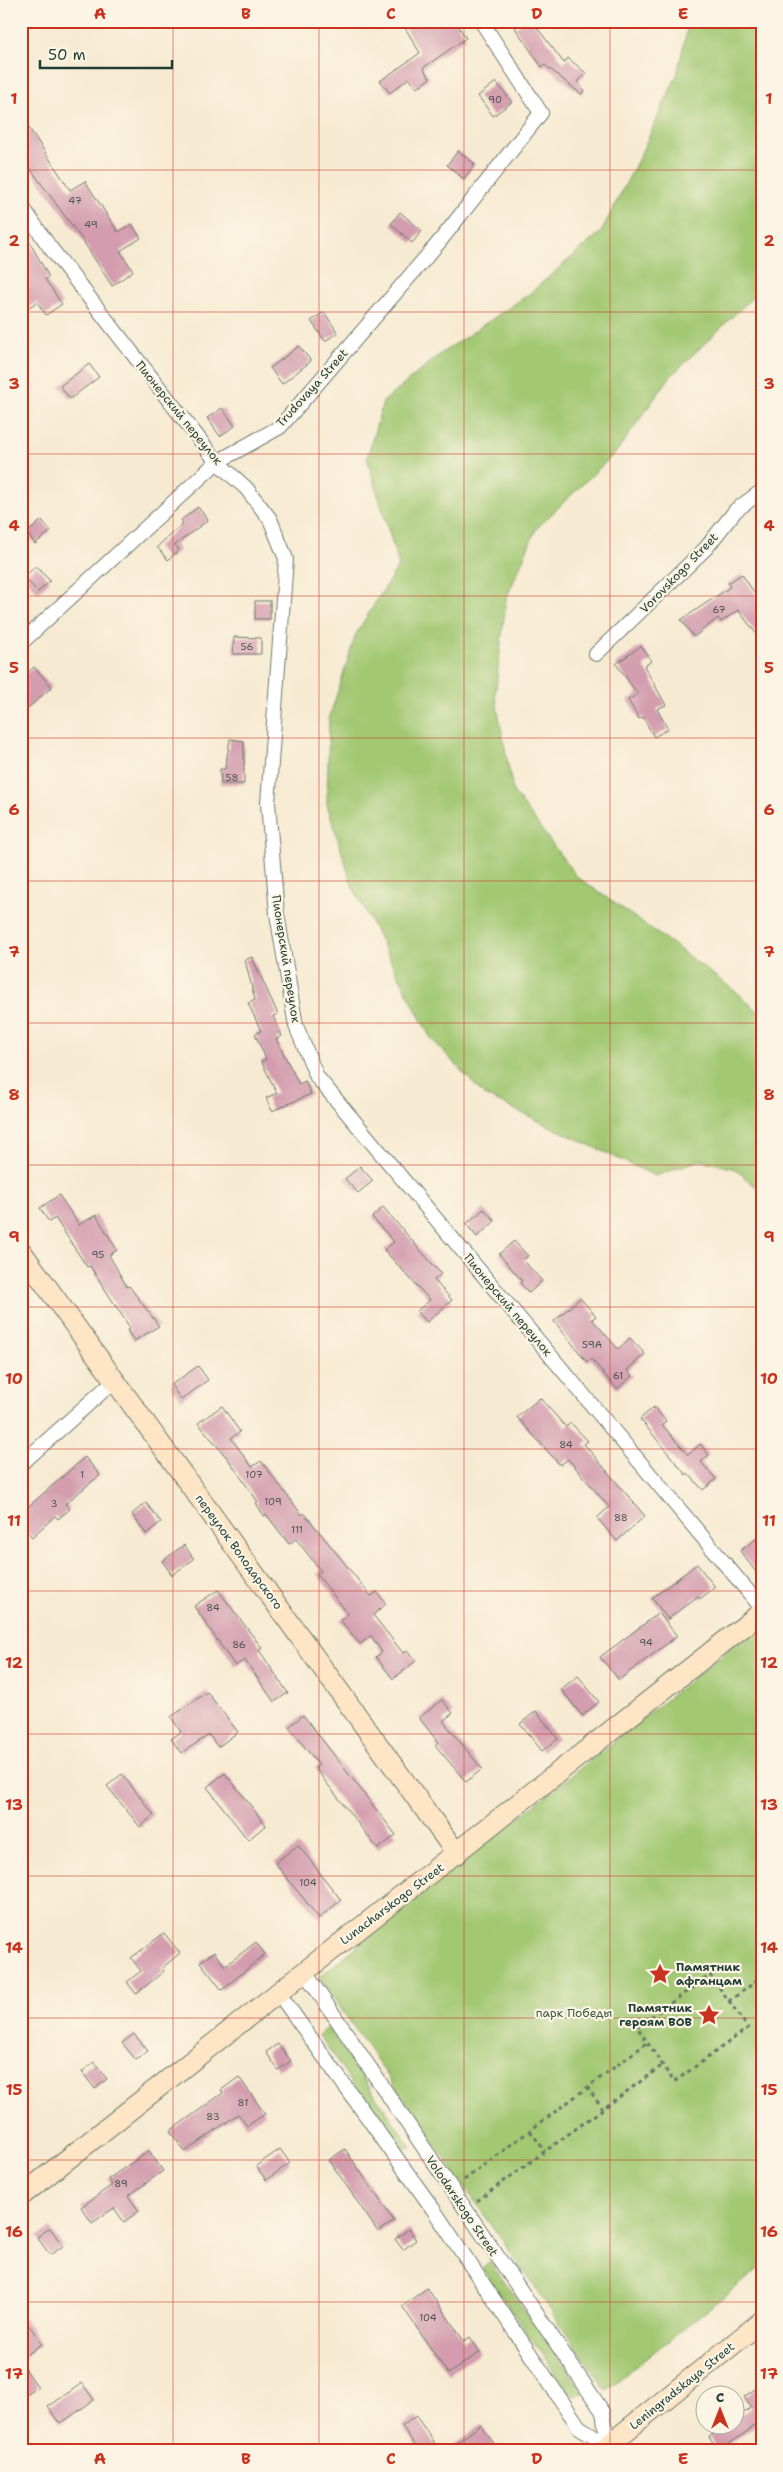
<svg xmlns="http://www.w3.org/2000/svg" width="783" height="2472" font-family="'Shantell Sans',sans-serif">
<style>
.green{fill:#a2c872;stroke:#608253}
.building{fill:#d39daf}
.lines{fill:none;stroke-linecap:round;stroke-linejoin:round}
.street-casing{stroke:#6b7a6b;stroke-width:16}
.secondary-casing{stroke:#6b7a6b;stroke-width:22}
.path{stroke:#6b7a6b;stroke-width:3;stroke-dasharray:4 4;stroke-linecap:butt}
.street{stroke:#fff;stroke-width:14}
.secondary{stroke:#fde5c5;stroke-width:20}
.grid{fill:none;stroke:#c8321e;stroke-width:1;stroke-opacity:0.55}
.labels{text-anchor:middle;stroke-width:4.5;stroke-linejoin:round;paint-order:stroke}
.number-label{font-size:10px;fill:#4c5553}
.street-label{font-size:12px;fill:#1f3d34;stroke:#fcf5e5}
.poi-label{font-size:12px;font-weight:bold;fill:#1f3d34;stroke:#fcf5e5;text-anchor:start}
.park-label{font-size:12px;fill:#395940;stroke:#fcf5e5}
.neatline{fill:none;stroke:#c8321e;stroke-width:2}
.grid-label{font-size:16px;text-anchor:middle;font-weight:bold;fill:#c8321e}
</style>
<rect width="100%" height="100%" fill="#fcf5e5"/>
<filter id="ink" filterUnits="userSpaceOnUse"><feTurbulence type="fractalNoise" baseFrequency=".02" numOctaves="2"/><feDisplacementMap in="SourceGraphic" scale="10" xChannelSelector="R" yChannelSelector="G"/><feConvolveMatrix kernelMatrix="1 2 1 2 8 2 1 2 1" color-interpolation-filters="sRGB"/></filter>
<filter id="wash" filterUnits="userSpaceOnUse"><feTurbulence type="fractalNoise" baseFrequency=".0096" numOctaves="4" result="noise"/><feDisplacementMap in="SourceGraphic" scale="20" xChannelSelector="R" yChannelSelector="G"/><feGaussianBlur stdDeviation="1.12" result="paint"/><feColorMatrix in="noise" values="0 0 0 0 0 0 0 0 0 0 0 0 0 0 0 0 0 1.4 0 .05"/><feComposite in="paint" operator="in"/></filter>
<g filter="url(#wash)">
<rect width="100%" height="100%" fill="#f7ead2"/>
<g class="green">
<path d="M689 21H762V288L670 377 617 451 536 529 506 599 495 695 513 791 576 876 675 946 740 995 762 1015V1192L735 1169 700 1160 655 1176 484 1095 430 1037 352 885 327 804 329 719 356 634 399 565 367 458 383 402 439 355 529 294 601 232 639 158 677 75Z"/>
<path d="M762 1623V2266L606 2390 319 1977Z"/>
<path d="M328 2028 411 2147 399 2151 319 2035Z"/>
<path d="M490 2262 583 2392 575 2396 571 2395 482 2269Z"/>
</g>
<g id="blocks">
<g class="building">
<path d="M401 21H455L466 38 423 68 430 78 417 88 409 78 390 93 380 81 420 53Z"/>
<path d="M524 21H532L564 63 568 58 586 73 578 82 584 91 581 94 545 65 542 67 515 28Z"/>
<path d="M496 82 512 102 493 116 478 96Z"/>
<path d="M21 116 70 190 85 181 118 232 132 224 141 238 120 251 133 271 112 286 81 238 21 156Z"/>
<path d="M458 151 475 164 464 179 447 165Z"/>
<path d="M400 212 422 231 412 243 391 224Z"/>
<path d="M21 227 49 277 45 279 62 304 46 315 37 302 21 312Z"/>
<path d="M324 312 338 333 325 341 311 321Z"/>
<path d="M299 346 311 361 282 384 270 368Z"/>
<path d="M89 364 99 377 70 399 60 386Z"/>
<path d="M222 408 235 426 220 436 207 418Z"/>
<path d="M198 507 208 520 175 545 179 550 168 560 157 547 183 523 181 520Z"/>
<path d="M42 520 51 531 35 544 27 533Z"/>
<path d="M36 566 50 581 38 592 24 577Z"/>
<path d="M742 574 762 605V641L738 610 721 622 718 618 694 637 681 620 730 587 728 583Z"/>
<rect x="255" y="601" width="15" height="18"/>
<path d="M234 637 261 638V654H233Z"/>
<path d="M641 646 652 661 644 666 666 705 657 709 668 729 654 737 643 717 639 719 628 700 638 694 616 664Z"/>
<path d="M34 667 52 687 21 714V678Z"/>
<path d="M230 739 244 741V784H221L220 769H225Z"/>
<path d="M252 957 278 1014 273 1016 282 1036 276 1039 299 1084 305 1081 311 1094 272 1111 266 1098 277 1093 261 1061 266 1059 255 1034 261 1031 248 1003 255 1000 245 960Z"/>
<path d="M360 1166 373 1181 358 1193 345 1179Z"/>
<path d="M59 1195 79 1225 96 1215 117 1250 109 1255 127 1287 129 1286 159 1326 134 1341 127 1330 130 1328 90 1266 87 1267 55 1218 49 1222 40 1208Z"/>
<path d="M383 1207 441 1274 434 1280 452 1300 427 1322 417 1311 430 1300 384 1250 394 1242 372 1217Z"/>
<path d="M484 1209 495 1221 477 1237 466 1224Z"/>
<path d="M514 1241 528 1256 523 1260 542 1281 529 1293 520 1283 522 1281 499 1254Z"/>
<path d="M580 1298 596 1316 592 1319 618 1349 630 1338 645 1354 627 1370 632 1376 617 1389 591 1359 587 1362 554 1321Z"/>
<path d="M198 1366 208 1380 181 1400 171 1385Z"/>
<path d="M540 1398 566 1427 571 1423 588 1441 584 1444 645 1516 617 1541 597 1518 609 1507 568 1459 560 1465 517 1417Z"/>
<path d="M222 1406 240 1432 231 1438 252 1467 261 1461 302 1515 304 1513 371 1596 377 1592 386 1604 373 1615 403 1653 407 1650 416 1661 393 1679 376 1657 382 1652 371 1636 360 1644 340 1620 348 1614 317 1574 321 1571 296 1539 289 1544 266 1514 264 1516 256 1503 258 1502 228 1459 198 1423Z"/>
<path d="M654 1407 666 1421 662 1425 688 1455 700 1444 709 1455 701 1462 716 1479 703 1490 688 1473 686 1475 640 1419Z"/>
<path d="M85 1457 100 1475 65 1504 70 1509 58 1519 55 1516 32 1537 21 1525V1513Z"/>
<path d="M146 1503 161 1522 146 1534 132 1514Z"/>
<path d="M762 1534V1580L740 1551Z"/>
<path d="M184 1545 194 1559 172 1575 162 1561Z"/>
<path d="M697 1564 715 1587 700 1599 698 1596 668 1619 652 1598Z"/>
<path d="M218 1590 262 1648 259 1650 288 1693 274 1702 245 1660 235 1666 194 1606Z"/>
<path d="M659 1613 677 1636 619 1680 600 1657Z"/>
<path d="M578 1676 599 1702 582 1716 561 1689Z"/>
<path d="M207 1692 238 1732 218 1747 209 1735 181 1753 171 1739 181 1732 171 1717Z"/>
<path d="M442 1700 453 1713 443 1721 482 1769 466 1782 435 1745 438 1742 419 1718Z"/>
<path d="M536 1711 558 1739 542 1751 520 1724Z"/>
<path d="M303 1715 396 1835 378 1849 315 1768 319 1765 289 1727Z"/>
<path d="M225 1773 266 1825 248 1840 207 1787Z"/>
<path d="M122 1774 154 1815 140 1827 107 1786Z"/>
<path d="M298 1845 341 1900 319 1918 275 1863Z"/>
<path d="M164 1933 180 1953 162 1968 164 1971 136 1994 127 1982 141 1971 131 1958Z"/>
<path d="M256 1942 265 1954 222 1990 200 1962 214 1952 225 1966Z"/>
<path d="M134 2034 148 2051 136 2060 122 2043Z"/>
<path d="M278 2044 291 2061 278 2070 266 2052Z"/>
<path d="M94 2062 107 2079 95 2089 82 2072Z"/>
<path d="M239 2077 265 2114 247 2126 238 2114 185 2152 170 2131 223 2093 221 2090Z"/>
<path d="M280 2149 290 2163 266 2180 256 2166Z"/>
<path d="M345 2149 394 2221 378 2232 329 2160Z"/>
<path d="M149 2151 163 2171 128 2196 139 2211 124 2222 114 2208 92 2223 81 2207 112 2185 108 2179Z"/>
<path d="M50 2228 63 2246 50 2255 37 2237Z"/>
<path d="M409 2229 416 2240 403 2250 395 2239Z"/>
<path d="M427 2288 464 2341 470 2337 480 2352 448 2374 402 2306Z"/>
<path d="M21 2314 42 2344 21 2359Z"/>
<path d="M21 2363 38 2387 21 2399Z"/>
<path d="M82 2383 94 2400 60 2424 48 2407Z"/>
<path d="M762 2384V2421L729 2444 734 2451H718L709 2437 729 2424H736V2405L742 2414 752 2407 744 2397Z"/>
<path d="M416 2416 440 2451H419L402 2426Z"/>
<path d="M481 2425 499 2451H445Z"/>
</g>
</g>
</g>
<g filter="url(#ink)">
<use href="#blocks" fill-opacity="0" stroke="#6b7a6b" stroke-width="1"/>
<g class="lines">
<g class="street-casing">
<g id="street">
<path d="M21 205 49 246 217 462 246 488 270 519 286 559 268 803 277 914 296 1026 317 1077 762 1608"/>
<path d="M21 643 217 462 280 427 440 241 541 113 481 21"/>
<path d="M596 654 706 548 736 510 762 491"/>
<path d="M21 1464 115 1380"/>
<path d="M304 1971 603 2412 608 2445"/>
<path d="M277 1991 433 2209 579 2427 619 2451"/>
</g>
</g>
<g class="secondary-casing">
<g id="secondary">
<path d="M21 1251 457 1854"/>
<path d="M21 2196C267 2000 515 1807 762 1612"/>
<path d="M601 2451 762 2321"/>
</g>
</g>
<g class="path">
<path d="M729 2001 748 2028 674 2082 637 2027 710 1975 729 2001 762 1977"/>
<path d="M587 2087 603 2109"/>
<path d="M530 2131 545 2151"/>
<path d="M464 2180 648 2042"/>
<path d="M477 2201 663 2065"/>
</g>
<use href="#street" class="street"/>
<use href="#secondary" class="secondary"/>
</g>
</g>
<path class="grid" d="M173 21V2451M319 21V2451M464 21V2451M610 21V2451M21 170H762M21 312H762M21 454H762M21 596H762M21 738H762M21 881H762M21 1023H762M21 1165H762M21 1307H762M21 1449H762M21 1591H762M21 1734H762M21 1876H762M21 2018H762M21 2160H762M21 2302H762"/>
<defs>
<g id="sight-bare" transform="scale(1.725)"><path d="M0-6L1.8-2.2L6-1.7L2.9 1.2L3.7 5.4L0 3.3L-3.7 5.4L-2.9 1.2L-6-1.7L-1.8-2.2Z" fill="#c8321e" stroke="#fcf5e5" stroke-width="2.5" paint-order="stroke"/></g>
</defs>
<g fill-rule="evenodd">
<use href="#sight-bare" x="660" y="1974"/>
<use href="#sight-bare" x="709" y="2015"/>
</g>
<g class="labels">
<g class="number-label">
<text x="495" y="103">90</text>
<text x="75" y="204">47</text>
<text x="91" y="228">49</text>
<text x="719" y="613">67</text>
<text x="247" y="650">56</text>
<text x="232" y="781">58</text>
<text x="98" y="1258">95</text>
<text x="592" y="1348">59А</text>
<text x="618" y="1379">61</text>
<text x="566" y="1448">84</text>
<text x="82" y="1478">1</text>
<text x="254" y="1478">107</text>
<text x="273" y="1505">109</text>
<text x="54" y="1507">3</text>
<text x="621" y="1521">88</text>
<text x="297" y="1533">111</text>
<text x="213" y="1611">84</text>
<text x="646" y="1646">94</text>
<text x="239" y="1648">86</text>
<text x="308" y="1886">104</text>
<text x="243" y="2106">81</text>
<text x="213" y="2120">83</text>
<text x="121" y="2187">89</text>
<text x="428" y="2321">104</text>
</g>
<g class="street-label">
<text transform="translate(312 388) rotate(-48)" y="4">Trudovaya Street</text>
<text transform="translate(179 413) rotate(51)" y="4">Пионерский переулок</text>
<text transform="translate(679 573) rotate(-46)" y="4">Vorovskogo Street</text>
<text transform="translate(286 959) rotate(81)" y="4">Пионерский переулок</text>
<text transform="translate(508 1305) rotate(50)" y="4">Пионерский переулок</text>
<text transform="translate(239 1552) rotate(54)" y="4">переулок Володарского</text>
<text transform="translate(392 1904) rotate(-37)" y="4">Lunacharskogo Street</text>
<text transform="translate(462 2206) rotate(56)" y="4">Volodarskogo Street</text>
<text transform="translate(682 2386) rotate(-39)" y="4">Leningradskaya Street</text>
</g>
<g class="poi-label">
<text x="676" y="1971">Памятник<tspan x="676" dy="14">афганцам</tspan></text>
<text x="692" y="2012" text-anchor="end">Памятник<tspan x="692" dy="14">героям ВОВ</tspan></text>
</g>
<g class="park-label">
<text x="574" y="2017">парк Победы</text>
</g>
</g>
<rect width="783" height="2472" fill="none" stroke="#fcf5e5" stroke-width="55"/>
<g transform="translate(720 2410)"><circle r="24" fill="#fcf5e5" stroke="#a4ab9e"/>
<path d="M0-4L9 19L0 12L-9 19Z" fill="#c8321e"/>
<text y="-8" font-size="14" font-weight="bold" text-anchor="middle" fill="#1f3d34">С</text>
</g>
<path d="M40 60v8h132v-8" fill="none" stroke="#1f3d34" stroke-width="2.5"/>
<text x="48" y="60" font-size="15" fill="#1f3d34" stroke="#fcf5e5" stroke-width="4" paint-order="stroke">50 m</text>
<rect x="28" y="28" width="728" height="2416" class="neatline"/>
<g class="grid-label">
<text x="100" y="19">A</text>
<text x="246" y="19">B</text>
<text x="391" y="19">C</text>
<text x="537" y="19">D</text>
<text x="683" y="19">E</text>
<text x="14" y="104">1</text>
<text x="769" y="104">1</text>
<text x="14" y="246">2</text>
<text x="769" y="246">2</text>
<text x="14" y="389">3</text>
<text x="769" y="389">3</text>
<text x="14" y="531">4</text>
<text x="769" y="531">4</text>
<text x="14" y="673">5</text>
<text x="769" y="673">5</text>
<text x="14" y="815">6</text>
<text x="769" y="815">6</text>
<text x="14" y="957">7</text>
<text x="769" y="957">7</text>
<text x="14" y="1100">8</text>
<text x="769" y="1100">8</text>
<text x="14" y="1242">9</text>
<text x="769" y="1242">9</text>
<text x="14" y="1384">10</text>
<text x="769" y="1384">10</text>
<text x="14" y="1526">11</text>
<text x="769" y="1526">11</text>
<text x="14" y="1668">12</text>
<text x="769" y="1668">12</text>
<text x="14" y="1810">13</text>
<text x="769" y="1810">13</text>
<text x="14" y="1953">14</text>
<text x="769" y="1953">14</text>
<text x="14" y="2095">15</text>
<text x="769" y="2095">15</text>
<text x="14" y="2237">16</text>
<text x="769" y="2237">16</text>
<text x="14" y="2379">17</text>
<text x="769" y="2379">17</text>
<text x="100" y="2464">A</text>
<text x="246" y="2464">B</text>
<text x="391" y="2464">C</text>
<text x="537" y="2464">D</text>
<text x="683" y="2464">E</text>
</g>
</svg>
